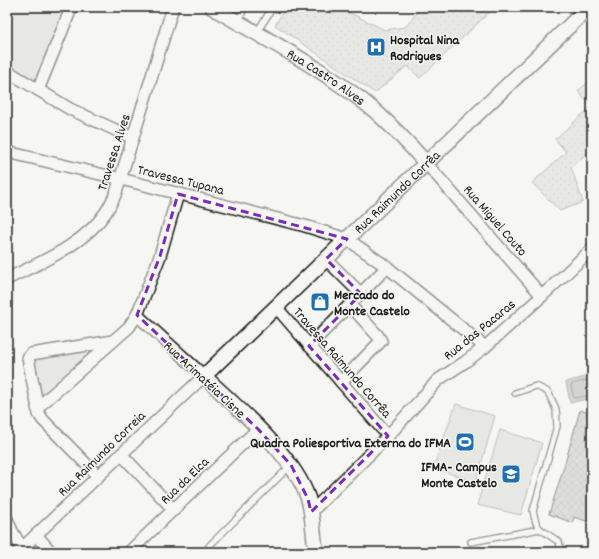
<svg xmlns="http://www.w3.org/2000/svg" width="599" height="559" font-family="Dekko,sans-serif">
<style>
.grass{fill:url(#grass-dots);stroke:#797977}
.park{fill:#d6d6d2;stroke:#797977}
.water{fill:#acaca9;stroke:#727271}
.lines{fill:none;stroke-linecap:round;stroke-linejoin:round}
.shore{stroke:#565654;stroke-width:1}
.building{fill:url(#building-cross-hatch);stroke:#1c1c1c}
.service-casing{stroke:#1c1c1c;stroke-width:8}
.minor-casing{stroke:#1c1c1c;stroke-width:14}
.tertiary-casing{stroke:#1c1c1c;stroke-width:17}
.service{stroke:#f6f6f2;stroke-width:5.5}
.minor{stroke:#f6f6f2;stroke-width:11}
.tertiary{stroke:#f6f6f2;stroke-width:14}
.marked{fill:none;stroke:#7b2cbf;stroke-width:3;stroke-dasharray:8 5;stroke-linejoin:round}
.labels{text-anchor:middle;stroke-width:3;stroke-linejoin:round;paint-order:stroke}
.poi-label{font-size:14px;font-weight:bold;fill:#1c1c1c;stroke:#f6f6f2;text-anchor:start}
.street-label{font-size:14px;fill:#1c1c1c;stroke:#f6f6f2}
</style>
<defs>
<pattern id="grass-dots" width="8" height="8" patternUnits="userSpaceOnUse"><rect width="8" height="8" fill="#d6d6d2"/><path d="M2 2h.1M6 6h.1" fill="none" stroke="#b7b7b4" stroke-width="1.8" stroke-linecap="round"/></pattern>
<pattern id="building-cross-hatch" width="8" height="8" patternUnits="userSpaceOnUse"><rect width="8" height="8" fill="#c0c0bd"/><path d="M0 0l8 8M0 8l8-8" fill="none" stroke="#a4a4a2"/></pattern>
</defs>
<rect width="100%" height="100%" fill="#f6f6f2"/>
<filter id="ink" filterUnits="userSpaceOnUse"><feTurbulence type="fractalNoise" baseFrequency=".025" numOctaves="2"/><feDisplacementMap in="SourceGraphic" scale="8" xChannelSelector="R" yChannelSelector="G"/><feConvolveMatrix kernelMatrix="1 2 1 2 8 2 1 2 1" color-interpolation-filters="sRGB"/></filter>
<g filter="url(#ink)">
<g class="grass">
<path d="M286 7H338L385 30 405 27 422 7H495L420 78 407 66 375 93 275 25Z"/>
<path d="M592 79V149L571 167 583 202 560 211 532 183 566 152 555 139 591 107 578 91Z"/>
</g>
<g class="park">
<path d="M7 7 68 8 38 84 7 68Z"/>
<path d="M101 346 39 398 30 356Z"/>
<path d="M456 404 495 416 476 482 433 468Z"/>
<path d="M500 430 542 443 521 515 477 505Z"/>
</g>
<path class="water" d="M592 375V398L570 403 566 382Z"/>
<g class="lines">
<path class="shore" d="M592 379 572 384 571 386 574 398 592 395"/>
</g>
<path class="building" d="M580 410 592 414V523L574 517 573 523 549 514 563 470Z"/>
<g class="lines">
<g class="service-casing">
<g id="service">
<path d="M239 22 244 7"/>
<path d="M257 32 273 7"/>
<path d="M515 393 536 386 548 392 556 409 557 426 533 511 536 523 540 529 559 542 561 552"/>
<path d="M471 542 540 529"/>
<path d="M209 546 284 472"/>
</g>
</g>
<g class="minor-casing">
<g id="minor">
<path d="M7 71 70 109 133 138"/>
<path d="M38 90 70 11V7"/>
<path d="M7 152 121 179 305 226 347 239 387 267 485 347"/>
<path d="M426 163 542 296"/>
<path d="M326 259 361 294"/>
<path d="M7 279C41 262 84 245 106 212 110 206 113 199 116 193L173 7"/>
<path d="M276 307 388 436"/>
<path d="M309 346 387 267"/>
<path d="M341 382 381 341 378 336 350 305"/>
<path d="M37 408 129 327 137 315 160 256 178 194"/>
<path d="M121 454 174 510"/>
<path d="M98 476 43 420 39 414 28 358 31 354 113 341"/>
<path d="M311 512 388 436 438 380 465 362 485 347 542 296 592 249"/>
<path d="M7 519 12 531 22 548"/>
<path d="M36 535 51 552"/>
<path d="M18 552 204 376 137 315"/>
<path d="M129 552 258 429"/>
</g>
</g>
<g class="tertiary-casing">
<g id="tertiary">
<path id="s1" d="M212 7C265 39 328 71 375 111 393 127 410 145 426 163"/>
<path id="s2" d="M316 552C313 534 313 514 308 498 293 454 237 408 204 376L589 7"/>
</g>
</g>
<use href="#service" class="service"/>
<use href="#minor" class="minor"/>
<use href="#tertiary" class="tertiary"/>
</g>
</g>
<path d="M0 0H599V559H0ZM178 194 347 239 326 259 361 294 309 346 388 436 311 512 308 499 291 465 258 429 137 315 160 256Z" fill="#f6f6f2" fill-opacity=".55" fill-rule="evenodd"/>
<path class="marked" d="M178 194 347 239 326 259 361 294 309 346 388 436 311 512 308 499 291 465 258 429 137 315 160 256Z"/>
<defs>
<g id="hospital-square" transform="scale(1)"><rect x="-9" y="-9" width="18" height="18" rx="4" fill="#1f6fb2" stroke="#f6f6f2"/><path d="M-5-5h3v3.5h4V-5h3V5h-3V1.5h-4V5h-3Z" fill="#fff"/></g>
<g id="shop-square" transform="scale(1)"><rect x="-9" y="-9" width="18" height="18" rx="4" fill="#1f6fb2" stroke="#f6f6f2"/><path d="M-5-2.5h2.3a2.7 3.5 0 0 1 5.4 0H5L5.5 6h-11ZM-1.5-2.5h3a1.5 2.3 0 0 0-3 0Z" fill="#fff"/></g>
<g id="stadium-square" transform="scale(1)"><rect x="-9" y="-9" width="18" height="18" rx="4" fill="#1f6fb2" stroke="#f6f6f2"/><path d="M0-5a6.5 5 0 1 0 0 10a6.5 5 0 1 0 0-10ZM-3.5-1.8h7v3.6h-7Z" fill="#fff"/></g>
<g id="university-square" transform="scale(1)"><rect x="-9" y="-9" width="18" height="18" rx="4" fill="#1f6fb2" stroke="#f6f6f2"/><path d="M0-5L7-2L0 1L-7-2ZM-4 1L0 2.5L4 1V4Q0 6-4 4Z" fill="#fff"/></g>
</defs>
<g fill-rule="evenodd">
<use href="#hospital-square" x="376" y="47"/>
<use href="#shop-square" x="320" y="302"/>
<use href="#stadium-square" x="465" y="442"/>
<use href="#university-square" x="511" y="474"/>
</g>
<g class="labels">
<g class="poi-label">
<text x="390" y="44">Hospital Nina<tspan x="390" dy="16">Rodrigues</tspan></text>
<text x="334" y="299">Mercado do<tspan x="334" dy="16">Monte Castelo</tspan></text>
<text x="451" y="447" text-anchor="end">Quadra Poliesportiva Externa do IFMA</text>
<text x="497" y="471" text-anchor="end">IFMA- Campus<tspan x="497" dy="16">Monte Castelo</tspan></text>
</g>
<g class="street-label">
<text dy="5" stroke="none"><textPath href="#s1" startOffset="134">Rua Castro Alves</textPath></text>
<text transform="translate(113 152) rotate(-72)" y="5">Travessa Alves</text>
<text transform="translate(181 179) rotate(14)" y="5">Travessa Tupana</text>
<text dy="5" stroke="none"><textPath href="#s2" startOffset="483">Rua Raimundo Corrêa</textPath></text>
<text transform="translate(496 220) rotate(49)" y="5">Rua Miguel Couto</text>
<text transform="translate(479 329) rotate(-39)" y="5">Rua das Pacaras</text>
<text transform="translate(343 362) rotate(49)" y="5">Travessa Raimundo Corrêa</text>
<text transform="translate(205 379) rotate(43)" y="5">Rua Arimatéia Cisne</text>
<text transform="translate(101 453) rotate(-44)" y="5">Rua Raimundo Correia</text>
<text transform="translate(184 480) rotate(-44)" y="5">Rua da Elca</text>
</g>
</g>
<rect width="599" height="559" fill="none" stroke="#f6f6f2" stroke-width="24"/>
<rect x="12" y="12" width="575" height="535" fill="none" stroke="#1c1c1c" stroke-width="1.5" filter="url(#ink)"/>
</svg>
